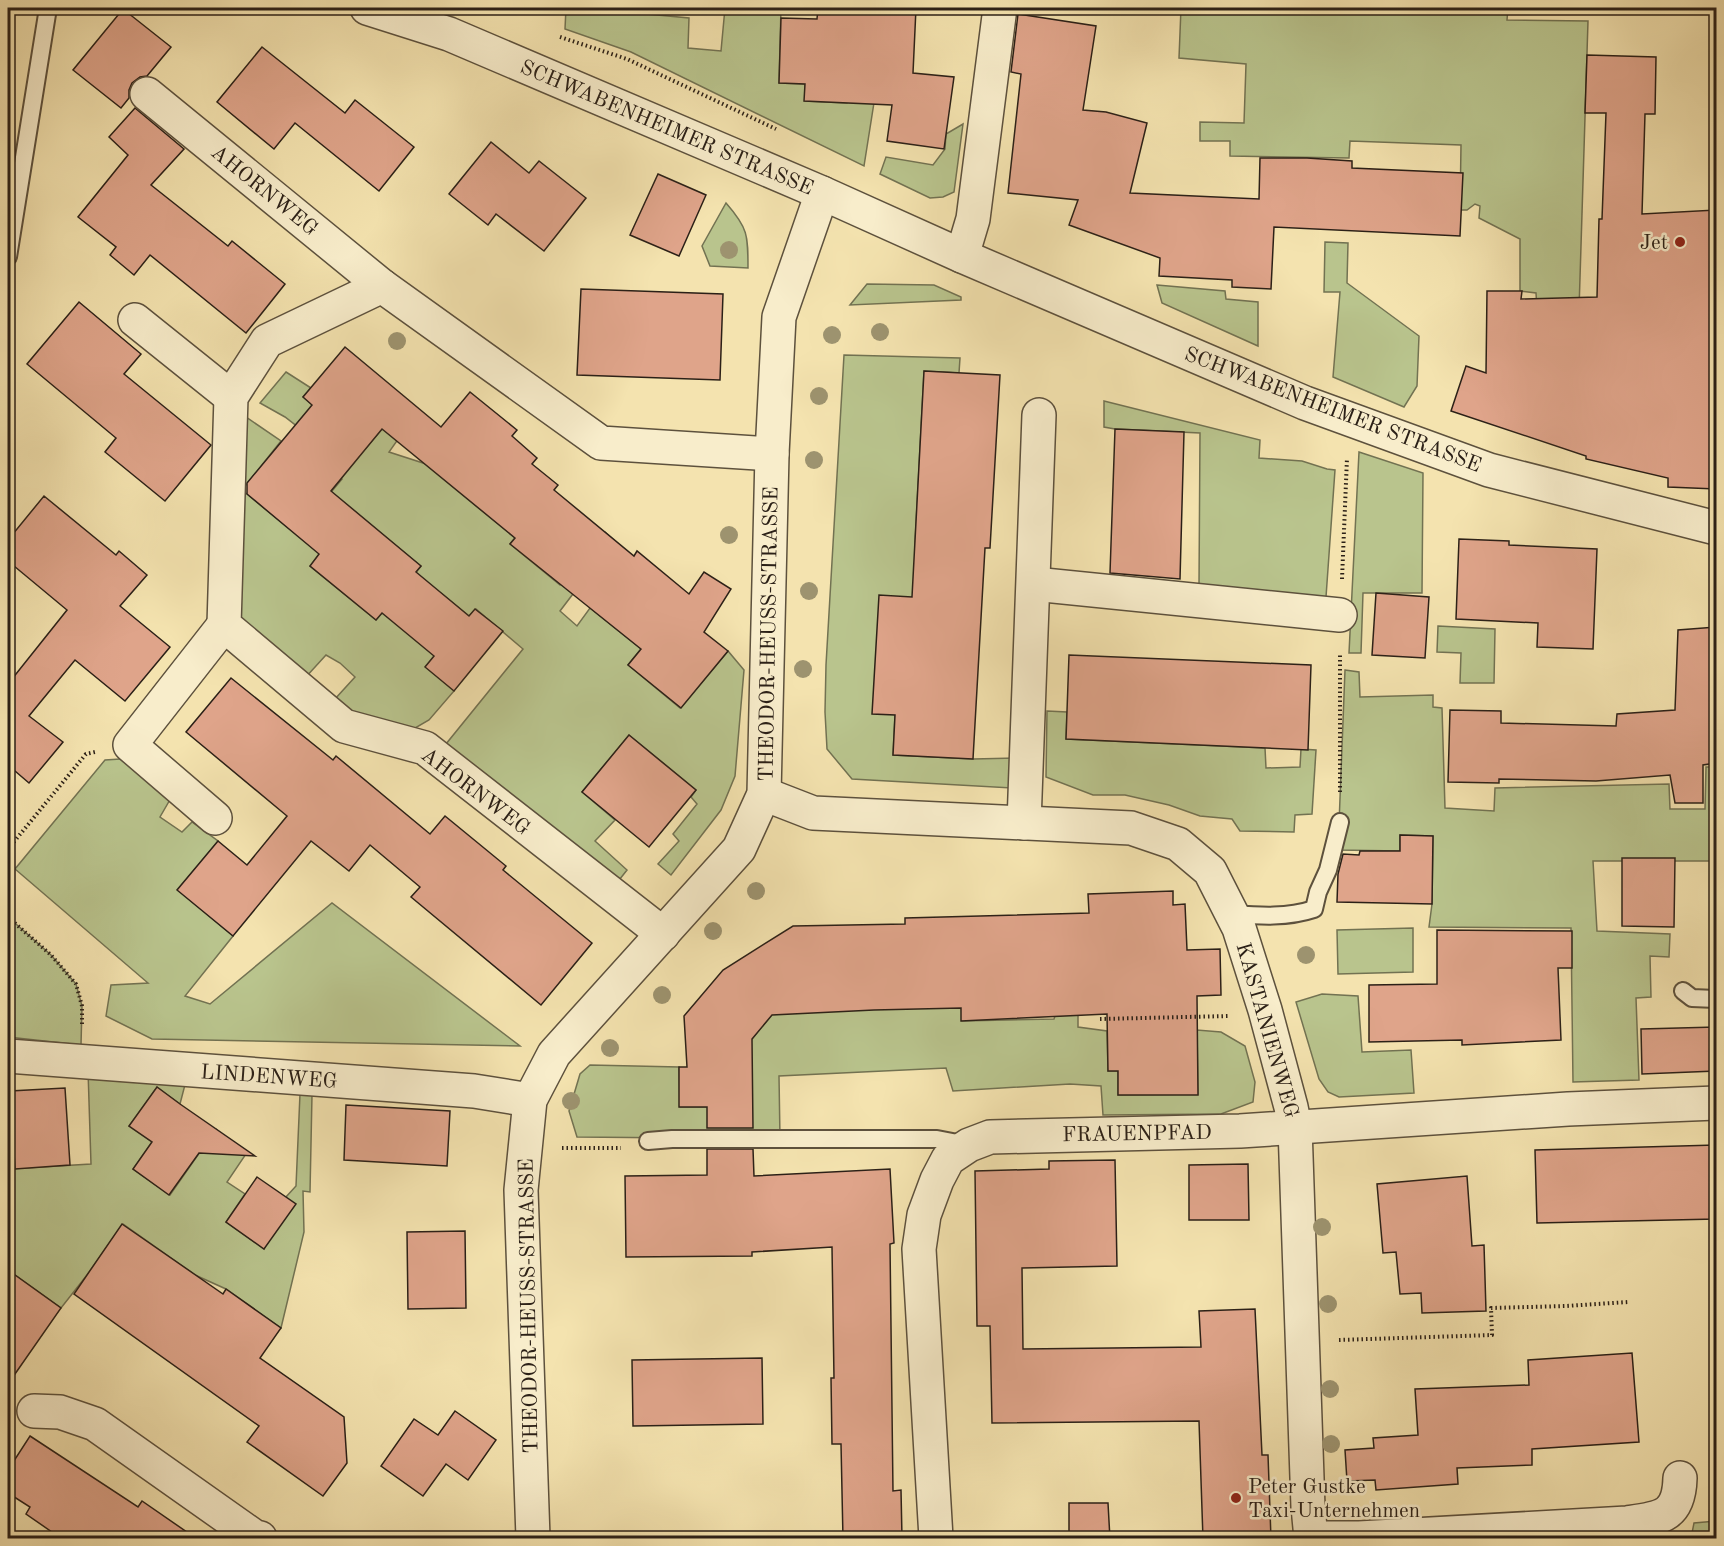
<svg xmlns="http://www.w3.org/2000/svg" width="1724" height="1546" font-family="'Old Standard TT',serif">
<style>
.green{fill:#b9c48d;stroke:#727252;stroke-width:1.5;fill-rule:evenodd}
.building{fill:#dfa48a;stroke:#2b2017;stroke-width:1.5}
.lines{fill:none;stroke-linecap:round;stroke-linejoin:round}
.service-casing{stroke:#5d513d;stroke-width:20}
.minor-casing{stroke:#5d513d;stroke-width:36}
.tertiary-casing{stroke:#5d513d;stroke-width:36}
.path{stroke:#2b2017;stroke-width:4;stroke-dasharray:1.5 3;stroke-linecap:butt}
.service{stroke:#f8edcb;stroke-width:16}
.minor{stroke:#f8edcb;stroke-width:33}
.tertiary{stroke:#f8edcb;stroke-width:33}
.tree{fill:#9d936f}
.poi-dot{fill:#8f2418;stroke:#f8edcb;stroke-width:2}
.labels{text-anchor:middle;stroke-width:5;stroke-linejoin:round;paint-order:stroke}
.street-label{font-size:21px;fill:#2b2017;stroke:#f8edcb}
.poi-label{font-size:21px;fill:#2b2017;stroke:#f8edcb;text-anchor:end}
</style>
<rect width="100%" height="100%" fill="#f4e3af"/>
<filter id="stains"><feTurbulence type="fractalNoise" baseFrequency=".00333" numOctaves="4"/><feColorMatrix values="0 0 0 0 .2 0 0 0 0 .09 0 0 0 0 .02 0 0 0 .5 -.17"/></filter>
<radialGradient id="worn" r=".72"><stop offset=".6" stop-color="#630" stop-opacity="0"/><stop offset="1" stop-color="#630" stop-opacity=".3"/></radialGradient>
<g class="green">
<path d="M566 8H615V11L689 18 688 48 721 51 725 8H781L779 83 805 84V101L847 103 879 71 864 166 631 52 565 29Z"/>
<path d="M1181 8H1508L1507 20 1588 21 1579 310 1537 309 1536 293 1520 291V239L1479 218 1480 206 1475 204 1467 210H1460L1461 145 1350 141 1349 158 1230 156V141H1200V122L1244 123 1246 64 1179 58Z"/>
<path d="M963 124 954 192 943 197 930 198 880 174 886 157 933 165 945 149 946 134Z"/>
<path d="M726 203C748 228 748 235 748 268L710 266 702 246Z"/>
<path d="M1325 242 1348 243 1347 283 1419 336 1417 386 1404 407 1333 377 1340 292H1324Z"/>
<path d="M867 284 934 285 961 297V300L850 305Z"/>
<path d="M1157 285 1225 291 1226 299 1258 302V346L1162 303Z"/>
<path d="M844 355 960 358 959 373 924 371 915 543 942 545 895 715 893 755 973 759 1016 758 1012 788 852 779 827 749 825 712 826 665Z"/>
<path d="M286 372 311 388 303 397 365 449 401 407 413 418 389 452 426 464 515 538 510 544 560 585 605 532 614 540 560 611 577 626 590 608 641 649 628 665 680 708 728 651 744 670 735 776 721 810 671 875 658 864 679 841 673 834 697 804 691 797 696 790 629 735 582 792 615 820 595 841 627 870 616 884 446 744 523 649 476 609 469 616 442 594 434 656 454 691 429 720 410 731 371 729 335 699 355 677 340 663 326 655 305 678 238 625 243 415 281 441 242 490 296 534 342 479 310 452 317 442 285 417 260 403ZM354 511 421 566 376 620 310 566Z"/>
<path d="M1104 401 1260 440 1259 458 1302 461 1327 469 1335 470 1326 597 1245 591 1199 586 1200 433 1115 429 1104 427Z"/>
<path d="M1359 452 1423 473 1422 593H1363L1361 653H1349Z"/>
<path d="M1438 626 1495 629 1494 683H1460L1461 653 1437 652Z"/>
<path d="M1345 670 1359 672 1360 697 1433 695V707L1442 708 1445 808 1494 811 1495 788 1669 784 1670 809H1705L1706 767H1716V861H1593L1597 931 1670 934 1669 957 1650 956 1651 997 1636 998 1639 1080 1573 1082 1571 928 1429 927 1432 904 1433 836 1400 835V851L1338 850Z"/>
<path d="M1047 711 1067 712 1066 739 1265 748 1266 768 1300 767 1301 749 1316 750 1312 814 1295 815 1294 832 1240 831 1232 819 1200 816 1169 805 1125 795H1093L1046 777Z"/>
<path d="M136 758 175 791 160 817 182 832 192 822 218 841 178 890 233 936 185 996 210 1004 332 903 520 1046 152 1039 106 1016 111 985 148 983 15 869 105 760Z"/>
<path d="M8 917 51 955 76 984 82 1006 81 1045 8 1037Z"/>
<path d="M1413 928V972L1338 974 1337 930Z"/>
<path d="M961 991 962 1021 1054 1019 1055 1016 1078 1012V1027L1107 1031 1108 1071H1118V1095L1198 1094 1197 1030 1221 1032 1245 1046 1255 1082 1253 1102 1221 1114 1103 1115 1101 1086 1070 1084 953 1091 946 1068 779 1076 780 1139 577 1137 569 1111 580 1074 590 1065 679 1067 680 1107H707L752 1039 773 1013Z"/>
<path d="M1322 994 1358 996 1362 1052 1411 1050 1414 1093 1339 1097 1328 1092 1319 1079 1296 1002Z"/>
<path d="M88 1070 187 1077 180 1104 157 1087 129 1126 152 1142 133 1169 170 1195 216 1129 246 1154 227 1182 245 1194 226 1222 264 1249 286 1197 296 1186 300 1094 312 1095 310 1192 303 1191 304 1232 281 1328 226 1289 195 1275 123 1224 87 1275 61 1308 8 1270V1169L91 1164Z"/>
<path d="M1716 1521V1538H1691L1694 1523Z"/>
</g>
<g class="building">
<path d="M818 8H916L913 73 954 77 944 149 887 141 892 105 804 101 805 84 779 83 781 18 817 19Z"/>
<path d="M123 9 171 47 147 76 140 77 132 83 129 90V98L121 108 73 70Z"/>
<path d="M1018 14 1096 26 1083 110 1106 112 1147 123 1130 193 1259 199 1260 158H1307L1352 161V168L1463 173 1460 236 1274 227 1271 289 1232 287V280L1159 276 1160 258 1069 225 1078 200 1008 193 1021 74 1011 72Z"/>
<path d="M262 47 345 113 355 100 414 147 379 191 295 123 274 149 217 102Z"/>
<path d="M1587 55 1656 57 1655 114H1645L1642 214 1716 210V489L1668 487V478L1586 459V456L1451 411 1466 366 1486 373 1487 291H1522L1521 299 1597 297 1599 219H1602L1606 113H1585Z"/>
<path d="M135 108 184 149 151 185 228 246 232 241 285 284 246 333 150 255 134 275 110 255 116 247 78 217 128 155 109 137Z"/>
<path d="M491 142 529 173 539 161 586 198 544 251 496 214 488 225 449 194Z"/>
<path d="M658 174 706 195 679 256 630 235Z"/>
<path d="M581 289 723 294 720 380 577 375Z"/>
<path d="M79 302 141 354 124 374 211 445 165 501 105 452 116 438 27 364Z"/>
<path d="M345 347 441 427 470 392 517 430 512 436 537 458 532 464 558 485 554 490 634 556 637 551 689 594 704 572 731 589 704 632 728 651 681 708 628 665 641 649 510 544 515 538 382 429 331 491 421 566 416 572 469 616 475 609 503 631 454 691 425 667 434 656 382 613 376 620 310 566 319 554 247 494V483L312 405 303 397Z"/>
<path d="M924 371 1000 375 990 548H985L973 759 893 755 895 715 872 714 879 595 912 597Z"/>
<path d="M1115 429 1184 432 1180 579 1110 573Z"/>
<path d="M44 496 116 555 119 551 147 575 120 606 170 647 125 701 75 660 29 716 63 742 29 783 8 765V684L67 610 8 561V540Z"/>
<path d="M1459 539 1509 541V545L1597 549 1593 649 1537 647 1538 623 1456 619Z"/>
<path d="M1376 593 1429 597 1425 658 1372 655Z"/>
<path d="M1716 627V698H1715L1716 763 1703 765V803H1675L1670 775 1596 781 1499 779V783L1448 782 1450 710 1501 711V723L1616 726 1617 714 1675 710 1678 630Z"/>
<path d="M1069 655 1311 665 1308 750 1066 739Z"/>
<path d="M231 678 333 760 336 756 430 834 445 816 506 866 503 870 592 943 541 1005 411 897 420 887 370 845 349 871 311 841 233 936 177 890 218 841 247 865 287 816 186 732Z"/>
<path d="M629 735 696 790 649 847 582 792Z"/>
<path d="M1400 835 1433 836 1432 904 1337 902 1338 874 1343 854 1359 855 1360 851H1400Z"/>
<path d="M1622 858H1675L1674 927 1622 926Z"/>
<path d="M1173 891V905L1185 904 1187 950 1220 949 1221 995 1197 996 1198 1095H1118V1071H1108L1107 1014 961 1021V1008L874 1010 772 1015 752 1039 753 1128H707V1107H679V1067H687L684 1016 723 970 793 926 905 924V918L1089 913 1088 894Z"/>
<path d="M1437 930 1572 931V968H1558L1561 1040 1462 1045V1040L1369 1042V985L1437 984Z"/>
<path d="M1716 1027V1071L1642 1074 1641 1029Z"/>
<path d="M157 1087 180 1104 255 1156 199 1153 169 1195 133 1169 152 1142 129 1126Z"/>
<path d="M65 1088 70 1165 15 1169 10 1091Z"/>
<path d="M346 1105 450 1111 447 1166 344 1160Z"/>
<path d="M1716 1145V1219L1537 1223 1535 1150Z"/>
<path d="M707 1149H753L754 1176 890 1169 894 1243 890 1244 893 1491 901 1490 902 1538 843 1539 841 1444H832L831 1378H834L832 1247 752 1252V1256L626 1257 625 1176 707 1175Z"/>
<path d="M1115 1160 1117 1266 1022 1268 1023 1349 1201 1347 1199 1311 1255 1309 1262 1455H1268L1271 1539H1203L1199 1421 992 1423 990 1326H977L975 1171 1049 1169V1161Z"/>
<path d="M1248 1164 1249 1220H1189V1165Z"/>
<path d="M1467 1176 1472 1246 1484 1245 1486 1311 1422 1313 1421 1293 1400 1294 1396 1252 1383 1253 1377 1184Z"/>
<path d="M257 1177 296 1204 264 1249 226 1222Z"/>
<path d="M122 1224 223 1294 226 1289 281 1328 260 1358 344 1417 347 1463 323 1496 247 1442 259 1426 74 1294Z"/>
<path d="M465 1231 466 1308 408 1309 407 1232Z"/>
<path d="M8 1270 61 1308 8 1384Z"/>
<path d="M1632 1353 1639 1442 1532 1449V1465L1457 1468 1458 1484 1376 1490 1375 1480 1347 1481 1345 1450 1374 1448 1373 1438 1418 1435 1415 1389 1529 1385 1528 1360Z"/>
<path d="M762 1358 763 1424 633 1426 632 1360Z"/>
<path d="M455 1411 496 1440 468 1480 446 1464 423 1496 381 1466 414 1419 438 1435Z"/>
<path d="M30 1436 138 1507 142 1501 197 1539H62L26 1514 30 1507 8 1493V1470Z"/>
<path d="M1069 1503H1108L1110 1539H1069Z"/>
</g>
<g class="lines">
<g class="service-casing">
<g id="service">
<path d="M8 257 48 8"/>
<path d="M1232 914C1260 916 1287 918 1314 909L1318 892 1328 870 1340 822"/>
<path d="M1683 991 1692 998 1716 999"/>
<path d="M648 1141 672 1139H937L968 1145"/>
</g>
</g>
<g class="minor-casing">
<g id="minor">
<path d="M147 94 382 286"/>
<path d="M962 256 973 219 1000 8"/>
<path d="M135 320 231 397"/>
<path d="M1034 584 1340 615"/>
<path d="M764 794 813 813 1131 828 1178 844 1210 871 1239 928 1265 1010 1291 1107 1295 1127 1308 1507 1311 1538"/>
<path d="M215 818 130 745 224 625"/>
<path d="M1024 823 1039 415"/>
<path d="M663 934 425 748 344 726 224 625 231 397 267 341 382 286 601 443 772 454"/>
<path d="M8 1056 474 1091 530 1100"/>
<path d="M34 1411 60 1412 95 1424 255 1537 260 1538"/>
<path d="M533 1538 521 1190 530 1100 554 1054 739 849 764 794 772 454 779 317 822 193"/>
<path d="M936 1538 919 1249 924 1215 937 1180 948 1159 969 1145 990 1137 1240 1131 1568 1109 1716 1103"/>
<path d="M1321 1538H1359L1627 1523C1661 1518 1679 1517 1680 1478"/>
</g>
</g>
<g class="tertiary-casing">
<path id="tertiary" d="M367 8 449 34 822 193 962 256 1305 403 1489 470 1716 528"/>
</g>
<g class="path">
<path d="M560 37 627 59 776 129"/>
<path d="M1342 579 1347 458"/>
<path d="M1340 792V653"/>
<path d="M8 849 86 754 95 752"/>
<path d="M8 917 51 955 76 984 82 1006V1024"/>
<path d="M1100 1019 1229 1016"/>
<path d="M562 1148H621"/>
<path d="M1339 1340 1492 1335 1491 1308 1566 1306 1628 1302"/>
</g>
<use href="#service" class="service"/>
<use href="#minor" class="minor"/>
<use href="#tertiary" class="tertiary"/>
</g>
<g class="tree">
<circle cx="729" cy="250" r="9"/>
<circle cx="880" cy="332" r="9"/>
<circle cx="832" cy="335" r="9"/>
<circle cx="397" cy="341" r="9"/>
<circle cx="819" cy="396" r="9"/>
<circle cx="814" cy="460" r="9"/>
<circle cx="729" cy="535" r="9"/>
<circle cx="809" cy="591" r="9"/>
<circle cx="803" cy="669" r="9"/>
<circle cx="756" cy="891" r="9"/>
<circle cx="713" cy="931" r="9"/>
<circle cx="1306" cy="955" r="9"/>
<circle cx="662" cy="995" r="9"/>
<circle cx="610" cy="1048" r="9"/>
<circle cx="571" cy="1101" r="9"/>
<circle cx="1322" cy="1227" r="9"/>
<circle cx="1328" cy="1304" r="9"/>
<circle cx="1330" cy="1389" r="9"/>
<circle cx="1331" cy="1444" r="9"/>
</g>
<g class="poi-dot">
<circle cx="1680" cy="242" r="6"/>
<circle cx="1236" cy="1498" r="6"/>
</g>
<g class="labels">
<g class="street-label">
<text transform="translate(667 127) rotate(23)" y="7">SCHWABENHEIMER STRASSE</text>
<text transform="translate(265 190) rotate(39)" y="7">AHORNWEG</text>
<text transform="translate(1333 409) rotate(21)" y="7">SCHWABENHEIMER STRASSE</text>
<text transform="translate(768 634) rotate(-89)" y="7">THEODOR-HEUSS-STRASSE</text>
<text transform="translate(476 791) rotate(37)" y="7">AHORNWEG</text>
<text transform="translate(1268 1030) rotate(74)" y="7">KASTANIENWEG</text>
<text transform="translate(269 1076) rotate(4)" y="7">LINDENWEG</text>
<text transform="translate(1137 1133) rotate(-1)" y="7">FRAUENPFAD</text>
<text transform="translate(528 1306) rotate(-91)" y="7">THEODOR-HEUSS-STRASSE</text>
</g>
<g class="poi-label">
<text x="1668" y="249">Jet</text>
<text x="1248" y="1493" text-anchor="start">Peter Gustke<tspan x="1248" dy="24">Taxi-Unternehmen</tspan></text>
</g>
</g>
<rect width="1724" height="1546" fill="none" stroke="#f4e3af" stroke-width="30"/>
<rect x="9" y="9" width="1706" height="1528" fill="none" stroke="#2b2017" stroke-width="3"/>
<rect x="15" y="15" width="1694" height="1516" fill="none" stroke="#2b2017" stroke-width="1.5"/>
<rect width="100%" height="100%" filter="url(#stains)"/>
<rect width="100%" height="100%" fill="url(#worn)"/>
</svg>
